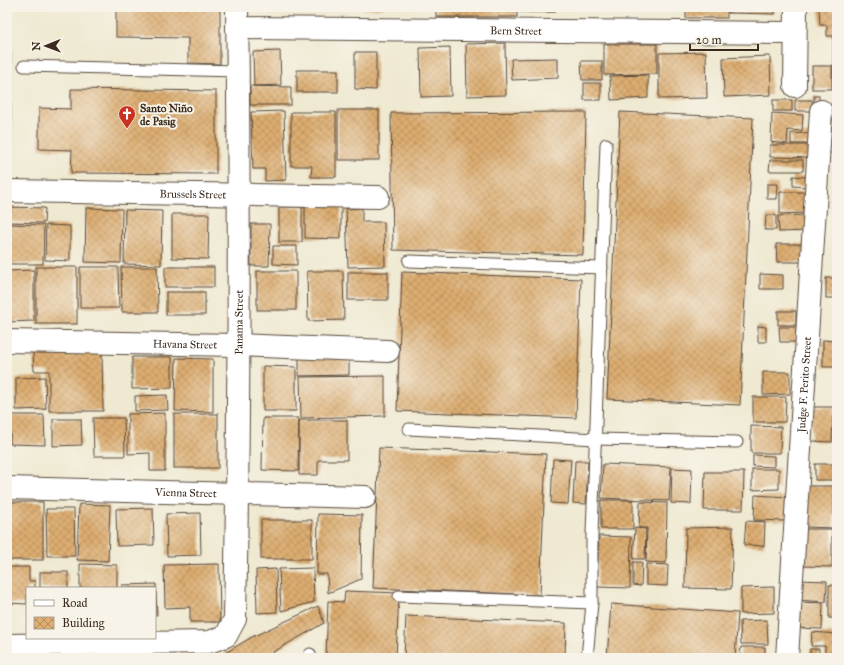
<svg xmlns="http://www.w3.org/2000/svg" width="844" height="665" font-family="'IM FELL Great Primer',serif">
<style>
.green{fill:#8dd590;stroke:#648057}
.building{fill:url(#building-cross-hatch)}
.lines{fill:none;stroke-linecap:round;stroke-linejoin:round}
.lane-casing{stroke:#564739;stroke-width:13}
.street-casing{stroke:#564739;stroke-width:24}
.path{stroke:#564739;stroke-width:2.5;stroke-dasharray:1 3;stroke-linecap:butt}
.lane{stroke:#fff;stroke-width:11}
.street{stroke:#fff;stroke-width:22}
.labels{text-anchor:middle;stroke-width:4;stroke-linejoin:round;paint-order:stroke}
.street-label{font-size:11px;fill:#3b2a1e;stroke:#f7f3e8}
.poi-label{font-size:11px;font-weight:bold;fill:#3b2a1e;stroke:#f7f3e8;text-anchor:start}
</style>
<defs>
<pattern id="building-cross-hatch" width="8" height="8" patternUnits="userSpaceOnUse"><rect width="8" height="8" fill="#ddad71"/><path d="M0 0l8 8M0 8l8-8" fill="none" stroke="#b48d5c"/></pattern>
</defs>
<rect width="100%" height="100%" fill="#f7f3e8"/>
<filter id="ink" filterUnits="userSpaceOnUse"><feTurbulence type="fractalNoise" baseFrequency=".025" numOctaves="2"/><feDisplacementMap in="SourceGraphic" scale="8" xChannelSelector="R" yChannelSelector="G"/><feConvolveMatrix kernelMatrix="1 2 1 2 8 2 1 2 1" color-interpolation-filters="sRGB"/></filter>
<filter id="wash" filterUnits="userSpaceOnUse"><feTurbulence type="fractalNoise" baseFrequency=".012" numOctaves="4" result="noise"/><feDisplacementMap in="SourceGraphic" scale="16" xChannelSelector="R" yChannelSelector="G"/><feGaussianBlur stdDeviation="0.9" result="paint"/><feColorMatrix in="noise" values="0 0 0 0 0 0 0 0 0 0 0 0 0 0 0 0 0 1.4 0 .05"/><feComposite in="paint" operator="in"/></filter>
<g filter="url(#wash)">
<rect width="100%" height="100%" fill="#efe9d1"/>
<rect class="green" x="7" y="7" width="4" height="154"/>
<g id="blocks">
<g class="building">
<path d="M116 7H220V64L188 63V38L116 37Z"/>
<rect x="363" y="7" width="20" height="2"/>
<rect x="436" y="7" width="81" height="10"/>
<rect x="520" y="7" width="35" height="5"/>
<rect x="686" y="7" width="41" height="11"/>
<path d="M728 7H775V14L728 13Z"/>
<path d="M819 7H837V36H827V25H820Z"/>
<rect x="833" y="38" width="4" height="26"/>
<path d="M505 43 506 95 467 96 466 44Z"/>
<path d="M604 44H657V74L604 75Z"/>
<path d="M450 47 451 96 421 97 420 48Z"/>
<path d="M280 51 281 85 254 86 253 52Z"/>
<path d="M355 52H376V90L355 89Z"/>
<path d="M706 52 707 98 659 99V53Z"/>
<path d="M770 56 771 95 724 97 723 58Z"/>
<path d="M558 58V78L512 80 511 59Z"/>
<path d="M581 61H602V80H582Z"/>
<rect x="833" y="65" width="4" height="21"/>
<rect x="812" y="66" width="20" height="23"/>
<rect x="297" y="70" width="41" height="22"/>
<path d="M648 75V98L611 100 610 76Z"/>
<rect x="584" y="83" width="17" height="17"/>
<path d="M250 86 291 87V105H250Z"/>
<path d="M71 89 216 91V174L71 173 72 150 39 149V108L71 109Z"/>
<rect x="814" y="96" width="5" height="7"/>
<rect x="773" y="100" width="19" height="11"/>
<rect x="795" y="100" width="17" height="11"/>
<rect x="338" y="110" width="41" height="50"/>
<path d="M284 111 286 180 265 181V169H253L251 112Z"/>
<path d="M291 112H336V177H311L312 166H291Z"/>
<path d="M586 112 583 255 393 250 391 113Z"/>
<path d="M620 112 753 118 740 405 607 399Z"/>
<path d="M772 113 803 115 802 131 788 130 787 144 771 142Z"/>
<rect x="828" y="120" width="9" height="14"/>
<path d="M791 133 812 134V144H791Z"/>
<rect x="826" y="140" width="11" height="13"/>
<path d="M770 145H814L813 158 770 157Z"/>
<path d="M770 160H803V171H769Z"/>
<path d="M793 176 807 177V187L793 186Z"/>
<path d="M767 184H778L777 199H767Z"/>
<path d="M780 192H807V213L780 214Z"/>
<path d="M305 202 341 203V239L305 238Z"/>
<path d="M7 207 45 208 44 223 7 222Z"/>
<rect x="279" y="207" width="23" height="35"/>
<path d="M86 208 122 209 121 263 85 262Z"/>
<path d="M362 208V222H384L385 266 348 267 346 209Z"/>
<path d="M125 210 162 211 161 265 124 264Z"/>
<path d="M172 214H209L208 259 172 258Z"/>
<path d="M766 215H776V230H765Z"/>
<path d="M807 215 808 231 779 232 778 216Z"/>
<path d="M7 224 44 225 43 264H7Z"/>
<path d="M251 224H270L269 266H251Z"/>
<path d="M46 225 70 226V261L45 260Z"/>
<path d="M776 244H809L810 262H777Z"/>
<path d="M273 246H297V265L273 264Z"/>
<rect x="36" y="267" width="41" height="57"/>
<path d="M80 267H118L119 308H80Z"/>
<path d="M121 267H157L158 312H122Z"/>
<rect x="165" y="267" width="49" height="20"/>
<path d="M34 270V321L7 322V271Z"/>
<rect x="257" y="271" width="39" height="39"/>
<path d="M307 271H343L344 320 308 321Z"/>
<rect x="348" y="272" width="40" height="28"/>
<path d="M402 272 581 279 576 418 397 411Z"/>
<path d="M760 274 783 275V289H760Z"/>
<rect x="826" y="278" width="11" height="20"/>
<rect x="166" y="292" width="39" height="23"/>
<rect x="778" y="311" width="18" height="14"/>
<path d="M758 326 766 327V342H758Z"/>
<path d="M779 327H796V342H780Z"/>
<path d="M823 340 835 341V367H823Z"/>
<path d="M102 351 103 411H49V371H34L33 352Z"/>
<path d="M349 353V375L299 376V354Z"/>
<path d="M132 357H172V388L132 389Z"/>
<path d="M176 358 213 359V412L175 411Z"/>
<path d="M263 366 296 367V411H263Z"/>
<path d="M763 372H790V394L763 395Z"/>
<path d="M385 376V416L301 418 300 377Z"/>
<path d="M45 377 46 409 16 410V378Z"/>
<path d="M167 395 168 410 135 411V396Z"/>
<path d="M753 397H786L785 422H753Z"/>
<path d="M812 407H833L832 442 811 441Z"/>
<path d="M165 413V471H150V453L128 454V414Z"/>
<rect x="174" y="414" width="44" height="54"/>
<path d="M11 415H44L45 445 10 444Z"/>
<path d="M93 418H124L125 456H94Z"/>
<path d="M263 418H299L298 471 262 470Z"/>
<path d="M53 419H81L82 445 53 446Z"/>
<path d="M299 420H347V460H318V475H299Z"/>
<path d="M751 426 781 427 780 453H751Z"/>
<path d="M379 448 546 454 540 595 373 588Z"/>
<path d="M753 455 774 456V467L753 466Z"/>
<path d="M553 459 571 460 568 504 551 503Z"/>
<path d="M575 461H588L586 504 573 503Z"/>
<path d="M603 464 671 467 669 501 601 498Z"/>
<rect x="815" y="464" width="22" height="16"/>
<path d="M672 468 692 469 691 504 671 503Z"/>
<path d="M752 469H779V489L752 490Z"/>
<path d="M705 472H744L743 510H704Z"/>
<path d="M806 486H834V528L806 527Z"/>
<path d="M755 495 788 497 786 521 754 520Z"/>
<rect x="601" y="500" width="32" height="29"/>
<rect x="7" y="502" width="36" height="58"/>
<path d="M640 502 667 503 666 563 646 562 647 528H639Z"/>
<path d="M79 504 110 505 108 561 77 560Z"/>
<path d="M153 508 154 545 117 546 116 509Z"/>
<path d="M46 509H74L75 556H47Z"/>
<path d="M200 513 201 555 167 556 166 514Z"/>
<path d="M318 514 362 515 361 579 328 593 327 574H317Z"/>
<rect x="261" y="520" width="51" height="39"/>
<path d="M746 521 765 522 764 546 744 545Z"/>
<path d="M733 527 731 589 685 588 686 528Z"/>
<path d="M635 528 646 529 645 559H633Z"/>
<path d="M805 529H832V567L804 566Z"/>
<path d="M599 536 631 537 630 588 597 587Z"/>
<path d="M837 554V568L834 569V555Z"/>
<path d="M633 562H642L641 586 633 585Z"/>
<path d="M80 564 117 565V588H80Z"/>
<path d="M219 564 220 622H190V607L165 608 164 565Z"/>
<path d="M646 564 668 565 667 586 646 585Z"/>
<path d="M7 567H29V581H35V588H27V604L7 603Z"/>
<path d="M313 568 314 602 281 611 279 569Z"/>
<path d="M276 569 277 612 257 613 256 570Z"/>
<rect x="40" y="572" width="28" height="16"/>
<path d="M797 580 827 581 826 602 795 600Z"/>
<path d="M156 584V588H122V585Z"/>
<rect x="829" y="585" width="8" height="33"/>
<path d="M774 587V613L741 614V588Z"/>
<path d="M345 591 399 593 396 658H326L328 601 344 602Z"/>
<path d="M155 592H156L157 615H155Z"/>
<path d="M795 602 823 603 822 629 795 628Z"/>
<path d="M611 604 738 613 735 658H607Z"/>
<path d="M318 606 324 623 273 652 276 658H217L252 637Z"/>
<path d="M406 616 566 623 565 658H404Z"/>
<path d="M767 620 768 644H741L740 621Z"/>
<path d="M812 632 837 634V658H825V646H811Z"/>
<path d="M741 647H765V656H740Z"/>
<rect x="810" y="649" width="9" height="9"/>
<path d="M72 653V658H36V654Z"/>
</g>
</g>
</g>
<g filter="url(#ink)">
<use href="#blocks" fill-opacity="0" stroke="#564739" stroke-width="1"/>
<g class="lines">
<g class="lane-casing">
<g id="lane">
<path d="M24 66 238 71"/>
<path d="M409 261 602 268"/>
<path d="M409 429 596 439 737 442"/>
<path d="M399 596 592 603"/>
<path d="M309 658 310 654"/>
<path d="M587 658 592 603V534L606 144"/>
</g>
</g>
<g class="street-casing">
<g id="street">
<path id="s1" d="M237 28 795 33"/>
<path d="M795 86 796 7"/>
<path id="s2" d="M7 191 378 197"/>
<path id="s3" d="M7 341 238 345 388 351"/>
<path id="s4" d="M7 488 365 497"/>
<path id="s5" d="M7 645 209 642 226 636 235 619C239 415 240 211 237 7"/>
<path id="s6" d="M787 658 821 111"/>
</g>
</g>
<path class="path" d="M7 81H14"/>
<use href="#lane" class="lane"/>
<use href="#street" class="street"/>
</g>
</g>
<defs>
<g id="church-pin" transform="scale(0.9)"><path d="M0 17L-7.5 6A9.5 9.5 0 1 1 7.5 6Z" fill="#c8321e" stroke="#f7f3e8"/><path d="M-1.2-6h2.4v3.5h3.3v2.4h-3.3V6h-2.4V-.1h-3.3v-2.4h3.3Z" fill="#fff"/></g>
</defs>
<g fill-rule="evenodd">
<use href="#church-pin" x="127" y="114"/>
</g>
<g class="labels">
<g class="street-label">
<text dy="4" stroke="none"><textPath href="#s1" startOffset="279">Bern Street</textPath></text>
<text dy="4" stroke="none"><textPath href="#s2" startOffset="186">Brussels Street</textPath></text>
<text dy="4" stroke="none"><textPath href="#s5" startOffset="536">Panama Street</textPath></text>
<text dy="4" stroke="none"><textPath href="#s3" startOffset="178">Havana Street</textPath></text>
<text dy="4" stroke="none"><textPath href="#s6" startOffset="274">Judge F. Perito Street</textPath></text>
<text dy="4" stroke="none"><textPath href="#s4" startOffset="179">Vienna Street</textPath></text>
</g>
<g class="poi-label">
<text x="140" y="112">Santo Niño<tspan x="140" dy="13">de Pasig</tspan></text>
</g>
</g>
<rect width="844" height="665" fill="none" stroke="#f7f3e8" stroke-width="24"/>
<rect x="26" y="587" width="130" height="52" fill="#f7f3e8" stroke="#aca397"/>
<rect x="34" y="600" width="20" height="6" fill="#ffffff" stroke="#aca397"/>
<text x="62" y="607" font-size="12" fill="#3b2a1e">Road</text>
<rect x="34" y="617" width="20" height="12" fill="url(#building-cross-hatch)" stroke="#aca397"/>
<text x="62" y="627" font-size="12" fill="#3b2a1e">Building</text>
<g transform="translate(46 46) rotate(269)" stroke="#f7f3e8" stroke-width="3" paint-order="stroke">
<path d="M0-3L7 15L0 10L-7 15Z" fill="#3b2a1e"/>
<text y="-6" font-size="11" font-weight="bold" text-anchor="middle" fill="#3b2a1e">N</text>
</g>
<path d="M690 44v6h68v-6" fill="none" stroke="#3b2a1e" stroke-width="2"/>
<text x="696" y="44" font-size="12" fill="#3b2a1e" stroke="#f7f3e8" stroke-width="3" paint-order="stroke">20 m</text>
</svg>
